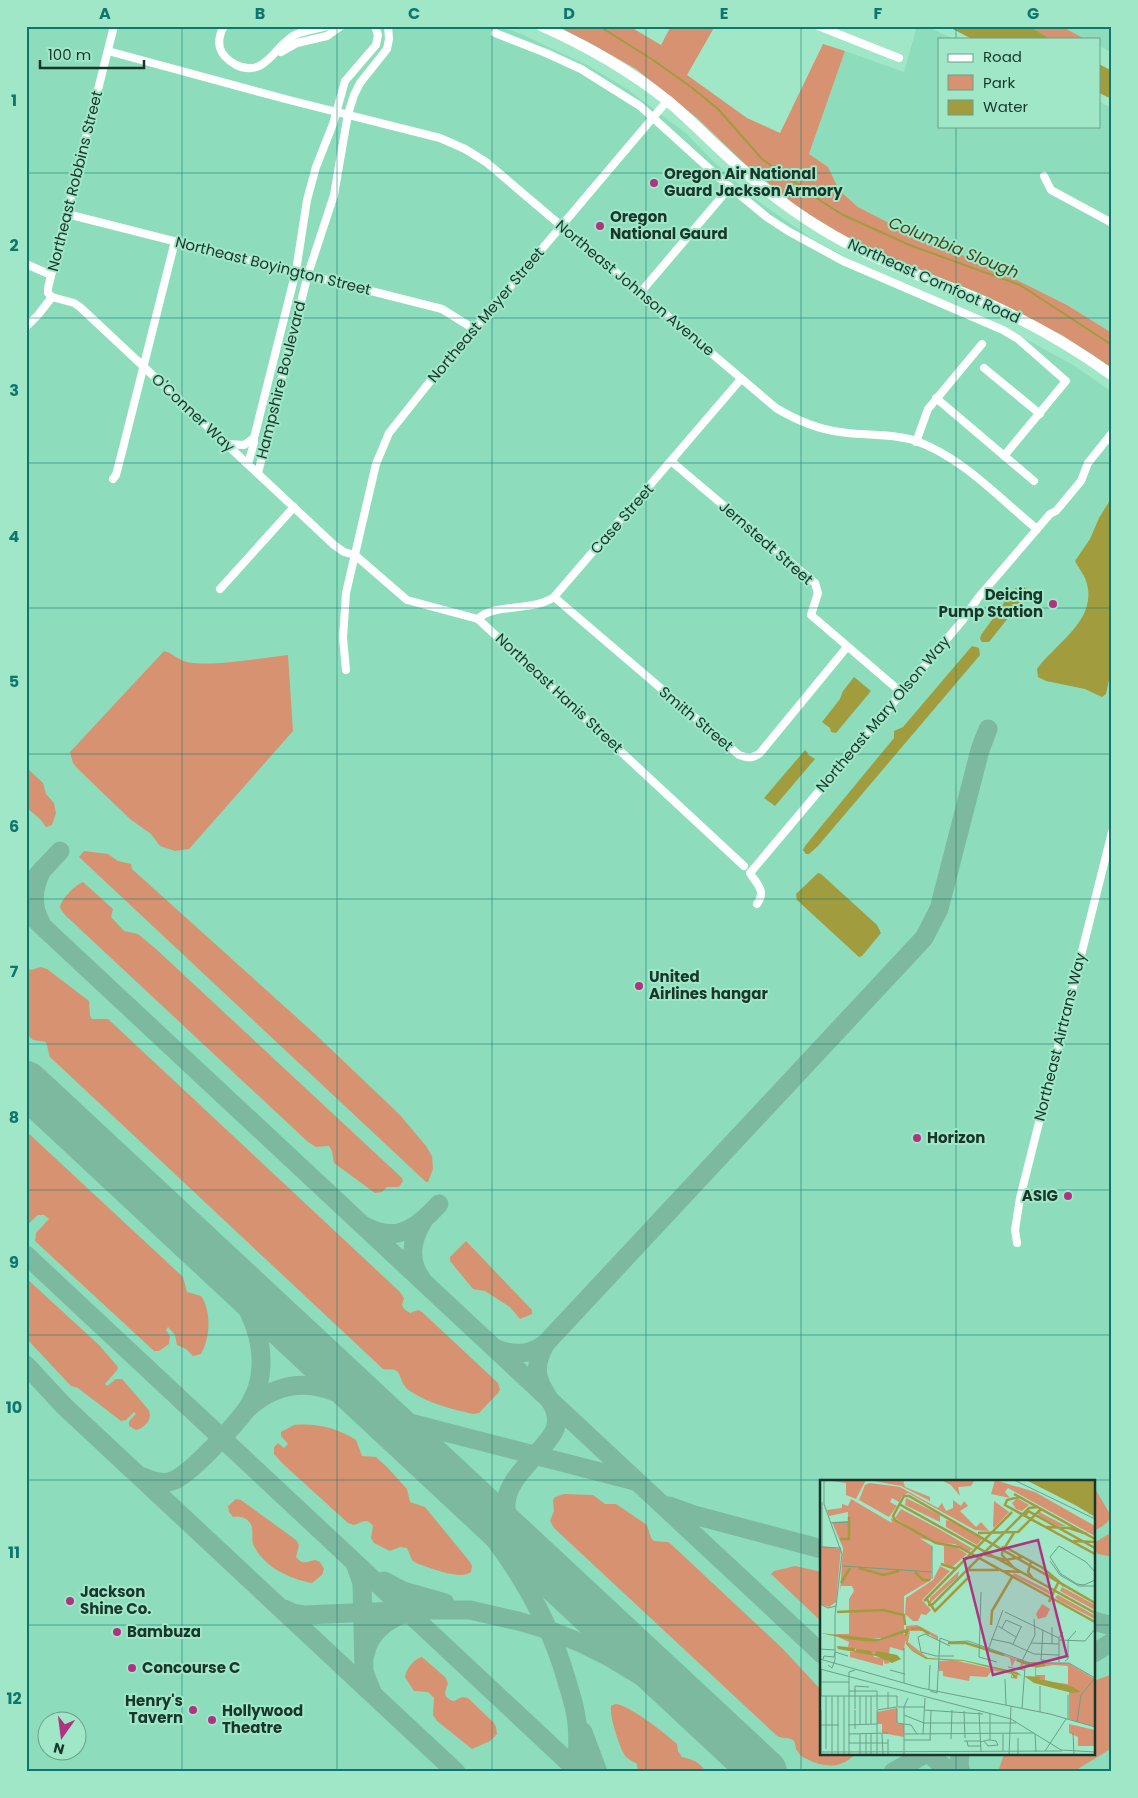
<svg xmlns="http://www.w3.org/2000/svg" width="1138" height="1798" font-family="Poppins,sans-serif">
<style>
.built{fill:#8dddbc;fill-rule:evenodd}
.green{fill:#d79271}
.water{fill:#a19c3e}
.lines{fill:none;stroke-linecap:round;stroke-linejoin:round}
.stream{stroke:#a19c3e;stroke-width:2}
.taxiway{stroke:#7db99f;stroke-width:19}
.runway{stroke:#7db99f;stroke-width:46}
.street{stroke:#fff;stroke-width:8}
.secondary{stroke:#fff;stroke-width:11}
.grid{fill:none;stroke:#0f766e;stroke-width:1;stroke-opacity:0.55}
.poi-dot{fill:#b03382;stroke:#a0e7c8;stroke-width:2}
.labels{text-anchor:middle;stroke-width:4;stroke-linejoin:round;paint-order:stroke}
.poi-label{font-size:15px;font-weight:bold;fill:#19362b;stroke:#a0e7c8;text-anchor:start}
.street-label{font-size:15px;fill:#19362b;stroke:#a0e7c8}
.water-label{font-size:16px;font-style:italic;fill:#46441c;stroke:#a0e7c8}
.inset-river{fill:none;stroke:#a19c3e;stroke-width:2.5}
.inset-road{fill:none;stroke:#6aa089;stroke-width:1}
.view{fill:#b03382;fill-opacity:0.15;stroke:#b03382;stroke-width:2.5}
.inset-edge{fill:none;stroke:#19362b;stroke-width:2.5}
.neatline{fill:none;stroke:#0f766e;stroke-width:2}
.grid-label{font-size:16px;text-anchor:middle;font-weight:bold;fill:#0f766e}
</style>
<rect width="100%" height="100%" fill="#a0e7c8"/>
<g class="built">
<path d="M26 26H497L519 33 589 66 627 89 687 134 711 159 755 199 811 238 855 262 1002 326 1075 366 1112 392V1772H26ZM822 1482H1094V1754H822ZM48 1720H78V1750H48Z"/>
<path d="M917 26H926L954 39H939V126H1099V102L1112 108V333L1067 305 981 262 924 241 858 207 839 190 828 167 809 154 845 51 904 72Z"/>
<path d="M1061 26H1112V53L1099 46V39H1085Z"/>
</g>
<g class="green">
<path d="M557 26H629L661 45 671 26H715L687 75 747 118 780 133 823 44 845 51 809 154 828 167 839 190 858 207 924 241 981 262 1067 305 1112 333V368L1062 335 974 291 901 263 848 238 800 209 745 164 697 118 636 69 592 44Z"/>
<path d="M1029 26H1061L1085 39H1051Z"/>
<path d="M164 651C171 652 178 660 187 662 212 667 261 658 288 655L293 731 189 849 175 851 160 846 151 834 130 819 78 769 73 763 70 752Z"/>
<path d="M26 767 43 783 46 794 54 803 56 813 52 825 46 827 41 820 26 807Z"/>
<path d="M84 851 108 854 118 861 131 864 132 869 315 1034 400 1115 426 1146 432 1156 433 1169 428 1182H426L79 857Z"/>
<path d="M83 882 113 909 111 917 124 931 138 934 156 949 402 1178 403 1181 399 1187H387L382 1192 375 1193 334 1163 332 1151 329 1146 316 1147 308 1142 65 915 60 908C61 899 74 886 83 882Z"/>
<path d="M26 967 31 970 41 967 47 969 89 1001 90 1016 92 1019H108L400 1292 404 1298 402 1305 404 1309 410 1313 418 1310 422 1312 498 1383 500 1390 498 1393 479 1413 473 1414C452 1409 430 1404 410 1391 400 1385 402 1373 395 1370 391 1369 387 1370 383 1369L50 1057 46 1042 33 1040 26 1034Z"/>
<path d="M26 1131 183 1277 187 1292 201 1296C212 1312 210 1338 201 1354L193 1356 186 1349 177 1345 175 1335 168 1327 166 1330 170 1336 169 1344 159 1351H154L35 1241 36 1233 49 1219 44 1215H38L26 1226Z"/>
<path d="M466 1241 532 1310V1314L520 1319 510 1307 485 1291 473 1289 450 1261V1257Z"/>
<path d="M26 1278 99 1345 118 1367V1369L105 1384 107 1386 116 1379H122L148 1409C154 1418 145 1428 136 1430L129 1426V1421L136 1414 134 1412 126 1420 121 1421 78 1388 71 1386 26 1338Z"/>
<path d="M294 1425C317 1423 337 1428 356 1440L362 1456 376 1457 387 1467 407 1489 410 1502 425 1507 470 1562 472 1566 471 1572C460 1581 429 1567 416 1563L412 1560 407 1548 400 1547 390 1551 374 1543 371 1538 373 1526C367 1517 362 1522 354 1525L348 1523 283 1464 274 1454V1447L278 1443 284 1448 288 1444 281 1436V1432Z"/>
<path d="M1094 1487 1110 1514C1111 1523 1102 1526 1094 1531Z"/>
<path d="M564 1494 593 1495 605 1504H616L647 1525 651 1538 654 1541 668 1542 672 1545 783 1649 822 1691V1754H855C842 1769 823 1768 807 1759 804 1758 800 1756 798 1752 795 1749 796 1745 794 1741 789 1736 781 1740 776 1735L554 1528 550 1521 554 1511 553 1500 555 1497Z"/>
<path d="M236 1499 241 1500 296 1540 299 1545 296 1557C303 1565 306 1562 315 1560L320 1562 324 1569 322 1575 312 1583C290 1579 264 1567 254 1546 250 1539 255 1530 250 1523 246 1517 240 1516 233 1517L229 1512 228 1506Z"/>
<path d="M1112 1532V1557L1098 1554 1095 1551 1094 1543Z"/>
<path d="M795 1566 822 1572V1622L771 1574 774 1571Z"/>
<path d="M422 1657 446 1678 448 1684C444 1692 443 1698 454 1701L462 1697 468 1698 494 1723 496 1727 497 1734 490 1741 472 1749 437 1721 433 1715 434 1698 428 1692 414 1691 405 1677C406 1669 414 1659 422 1657Z"/>
<path d="M1112 1674V1748L1073 1772H998L1004 1754H1094V1681Z"/>
<path d="M615 1704C628 1704 666 1734 677 1744L678 1751 682 1757C693 1760 699 1761 706 1772H638L637 1764C634 1762 629 1760 626 1757 620 1750 609 1715 611 1706Z"/>
</g>
<g class="water">
<path d="M947 26H1029L1051 39H972Z"/>
<path d="M1099 64 1112 71V99L1099 93Z"/>
<path d="M1112 497V666L1106 694 1102 697 1085 689 1046 681 1038 677 1037 669C1057 642 1101 618 1085 578 1082 572 1078 567 1075 561L1090 539 1099 518Z"/>
<path d="M1019 587H1024L1028 590V593L989 642H982L980 639 981 635 1002 606 1011 590Z"/>
<path d="M972 646 979 648 980 655 818 846 809 854H806L803 850 805 846 894 738V731L903 727Z"/>
<path d="M854 677 871 691 836 733 831 732 830 728 822 722 840 699 843 691Z"/>
<path d="M805 750 808 753 807 754 815 759 775 806 764 798Z"/>
<path d="M818 873 821 874 877 925 881 933 862 956 859 957 797 900 796 894Z"/>
</g>
<g class="lines">
<path class="stream" d="M599 26 653 60 691 87 718 109 762 159 821 201 843 215 912 246 1020 285 1112 345"/>
<g class="taxiway">
<path d="M34 879 60 851"/>
<path d="M26 911 822 1654"/>
<path d="M41 923C31 905 33 888 42 870"/>
<path d="M367 1227C398 1244 419 1226 439 1204"/>
<path d="M26 1255 579 1772"/>
<path d="M421 1278C408 1260 412 1239 423 1221"/>
<path d="M497 1349C515 1356 530 1355 546 1343L924 938 939 909 980 750 988 729"/>
<path d="M26 1365 64 1406 456 1772"/>
<path d="M360 1395 390 1415 406 1422 635 1481"/>
<path d="M248 1408C304 1359 355 1399 402 1434"/>
<path d="M434 1465C491 1530 541 1593 566 1678 569 1689 573 1700 575 1711 579 1729 578 1753 576 1772"/>
<path d="M143 1477C152 1481 162 1485 172 1481 189 1476 235 1425 246 1410 251 1404 254 1396 257 1389 261 1376 262 1361 260 1347 255 1312 233 1284 212 1257"/>
<path d="M669 1506 694 1515 822 1549"/>
<path d="M517 1541C493 1498 511 1483 539 1451 545 1444 552 1437 555 1429 565 1396 519 1389 546 1343"/>
<path d="M355 1563 362 1583 364 1672 372 1692"/>
<path d="M384 1581 403 1591 445 1603"/>
<path d="M284 1609 293 1613 304 1615 423 1610H470L518 1621 549 1630 581 1643 611 1658 661 1688 768 1772"/>
<path d="M1094 1621 1112 1626"/>
<path d="M1094 1653 1112 1642"/>
<path d="M365 1655C369 1633 386 1619 407 1613"/>
<path d="M583 1732 598 1772"/>
<path d="M726 1745 743 1772"/>
<path d="M930 1754 949 1772"/>
<path d="M960 1754 959 1764 961 1772"/>
<path d="M893 1772 925 1754"/>
</g>
<path class="runway" d="M26 1084 764 1772"/>
<g class="street">
<path d="M224 26C220 33 218 40 220 48 222 55 229 61 236 65 267 79 275 43 297 34 306 30 318 29 327 26"/>
<path d="M818 26 899 58"/>
<path d="M495 33 546 53 581 69 640 106 724 182 768 218 788 231 843 261 1003 330 1018 339 1066 381 1004 456"/>
<path d="M108 51 289 100 440 138 465 149 486 162 776 408C796 420 817 429 840 432 865 436 892 433 916 441 962 457 1000 499 1037 529"/>
<path d="M281 52 297 43 327 36 341 26"/>
<path d="M1044 176 1051 190 1112 223"/>
<path d="M67 214 442 309 474 329"/>
<path d="M26 264 51 275"/>
<path d="M640 293 730 187"/>
<path d="M52 297 74 303 80 307 334 545 344 552 355 555 407 600 478 619 744 866"/>
<path d="M52 297 48 293V288L114 26"/>
<path d="M26 327 38 315 52 297"/>
<path d="M984 368 1040 414"/>
<path d="M936 398 1034 481"/>
<path d="M916 442 928 409 982 344"/>
<path d="M227 444 244 445 254 438 296 271 307 200 316 167 333 124 345 81 376 45 378 35 375 26"/>
<path d="M671 461 815 583 818 593 811 615 902 693"/>
<path d="M248 464 254 443V438"/>
<path d="M258 473 308 274 334 195 348 114 354 95 360 83 387 49 389 39 388 26"/>
<path d="M113 479 116 475 122 452 175 241"/>
<path d="M220 589 294 507"/>
<path d="M554 597 739 755C748 758 752 759 760 753L847 647"/>
<path d="M478 619C492 603 533 612 554 597L741 379"/>
<path d="M346 670 343 638 346 593 376 464 389 433 432 379 667 101"/>
<path d="M757 904C767 891 756 883 750 873L962 621 978 598 1050 514 1056 511 1081 481 1088 463 1112 433"/>
<path d="M1017 1243 1015 1230 1020 1198 1112 832"/>
</g>
<path class="secondary" d="M542 26C587 46 629 70 668 101 694 123 717 148 743 170 767 192 794 212 822 229 874 261 932 279 987 303 1031 323 1073 347 1112 375"/>
</g>
<path class="grid" d="M182 26V1772M337 26V1772M492 26V1772M646 26V1772M801 26V1772M956 26V39M956 126V1482M26 173H1112M26 318H1112M26 463H1112M26 608H1112M26 754H1112M26 899H1112M26 1044H1112M26 1190H1112M26 1335H1112M26 1480H1112M26 1625H822M1094 1625H1112M956 1754V1772"/>
<g class="poi-dot">
<circle cx="654" cy="183" r="5"/>
<circle cx="600" cy="226" r="5"/>
<circle cx="1053" cy="604" r="5"/>
<circle cx="639" cy="986" r="5"/>
<circle cx="917" cy="1138" r="5"/>
<circle cx="1068" cy="1196" r="5"/>
<circle cx="70" cy="1601" r="5"/>
<circle cx="117" cy="1632" r="5"/>
<circle cx="132" cy="1668" r="5"/>
<circle cx="193" cy="1710" r="5"/>
<circle cx="212" cy="1720" r="5"/>
</g>
<g class="labels">
<g class="poi-label">
<text x="664" y="179">Oregon Air National<tspan x="664" dy="17">Guard Jackson Armory</tspan></text>
<text x="610" y="222">Oregon<tspan x="610" dy="17">National Gaurd</tspan></text>
<text x="1043" y="600" text-anchor="end">Deicing<tspan x="1043" dy="17">Pump Station</tspan></text>
<text x="649" y="982">United<tspan x="649" dy="17">Airlines hangar</tspan></text>
<text x="927" y="1143">Horizon</text>
<text x="1058" y="1201" text-anchor="end">ASIG</text>
<text x="80" y="1597">Jackson<tspan x="80" dy="17">Shine Co.</tspan></text>
<text x="127" y="1637">Bambuza</text>
<text x="142" y="1673">Concourse C</text>
<text x="183" y="1706" text-anchor="end">Henry's<tspan x="183" dy="17">Tavern</tspan></text>
<text x="222" y="1716">Hollywood<tspan x="222" dy="17">Theatre</tspan></text>
</g>
<g class="street-label">
<text transform="translate(75 181) rotate(-76)" y="5">Northeast Robbins Street</text>
<text transform="translate(273 266) rotate(14)" y="5">Northeast Boyington Street</text>
<text transform="translate(934 281) rotate(24)" y="5">Northeast Cornfoot Road</text>
<text transform="translate(635 288) rotate(40)" y="5">Northeast Johnson Avenue</text>
<text transform="translate(486 315) rotate(-50)" y="5">Northeast Meyer Street</text>
<text transform="translate(281 380) rotate(-76)" y="5">Hampshire Boulevard</text>
<text transform="translate(193 413) rotate(43)" y="5">O'Conner Way</text>
<text transform="translate(622 519) rotate(-49)" y="5">Case Street</text>
<text transform="translate(766 543) rotate(41)" y="5">Jernstedt Street</text>
<text transform="translate(559 693) rotate(43)" y="5">Northeast Hanis Street</text>
<text transform="translate(883 714) rotate(-50)" y="5">Northeast Mary Olson Way</text>
<text transform="translate(696 719) rotate(40)" y="5">Smith Street</text>
<text transform="translate(1060 1037) rotate(-76)" y="5">Northeast Airtrans Way</text>
</g>
<g class="water-label">
<text transform="translate(954 247) rotate(22)" y="6">Columbia Slough</text>
</g>
</g>
<g transform="translate(820 1480)">
<rect width="275" height="275" fill="#a0e7c8"/>
<path d="M5 0H46L36 19 26 15V3ZM48 0H83L85 7 110 17V21L81 6ZM121 0H154V1L151 6 138 7 140 16 131 5ZM175 0 215 12 275 46V56L188 8 185 12 190 18 171 14ZM50 3 80 7 118 28 122 23 126 31 133 28V20L141 26 144 21 148 26 140 31 156 47 161 42 169 51 155 50 88 13 82 16 79 22 72 18 70 22 77 26 69 37 39 20 45 5ZM86 18 120 35V42L85 25ZM197 18 209 25 202 31 196 29 192 23ZM31 19 72 43 71 38 111 61 99 58 112 66 111 100 84 116V150L66 158 30 159 15 154H29V119L34 111 32 106H21L20 112 23 68 12 42 28 41V32L9 36 7 30 22 28V24L28 26ZM174 21 189 32 174 48 173 46ZM81 29 119 49 153 69 149 71 135 64 118 63 91 48 75 38ZM220 31 221 33 246 46H238L221 37 217 33ZM126 40 131 41 162 59 157 65 126 47ZM0 66 21 69 16 122 9 127 0 124ZM124 66 136 67 147 74 131 88 124 83ZM120 86 130 91 102 120 111 130 106 135 101 134 98 141H93L85 134 86 118 113 100ZM139 91 138 97 110 123V118ZM194 93 228 110 231 115 193 95ZM242 107 275 125V130L240 111ZM238 115 274 135 275 139 238 120 235 117ZM222 124 230 129 226 137 218 139 216 134ZM97 145 118 156V160L104 151H90L88 162 108 178 92 170 85 160 90 150H86V146ZM81 154H86L84 171 70 167 69 175 59 172 54 173V177L63 178 70 183 65 184 63 180V186L30 177V172H35L36 169 16 165 28 167 29 162 16 156 56 162ZM160 168 179 173 205 182 248 183 275 199V247L249 239V212H261L219 199 223 197 215 198V187L204 184 200 188 201 183 195 180 192 187 190 178ZM233 185 248 186V204L232 202 225 200V195H216V188ZM133 180 191 193 192 197 196 196 193 193 198 194 197 199 191 198V194L172 190 167 197 150 196 149 201 123 196V191H119V181ZM77 228V244H84V257L62 253V244H57V232ZM249 244 275 250V266H258V257L249 253Z" fill="#d79271" fill-rule="evenodd"/>
<path d="M206 0H275V37L257 26ZM86 149H90L85 160 92 170 108 178 143 180 197 192 202 196 193 193 197 197 194 198 191 193 144 181 106 179 92 171 86 164 85 153 56 162 33 160 0 153 59 159ZM17 166 35 168V172L37 169 51 171 53 175 57 171 77 175 81 179 72 183 56 176 18 169ZM204 196 223 197 219 199 251 206 261 212 252 213 214 203Z" fill="#a19c3e"/>
<path class="inset-river" d="M194 14 275 59M199 17 187 20 185 25 275 74M79 24 275 133M205 36 208 31 275 68M226 47 249 48 267 54M158 53 198 52 221 29M194 53 185 67 223 88 244 106M20 59H29V37M253 61 275 62M183 66 182 75 195 89M163 74 185 80 202 77M211 82 208 92 213 99M121 84 136 89M39 88 63 95 79 91M148 90H179M182 91 201 92M95 92 103 100H110M21 103 30 88M106 118 115 131 149 97 147 95M104 121 192 32M229 122 238 103M275 123 89 16H84L73 36 75 40 116 63 139 67 275 142M108 125H112L209 28 218 27M17 132 63 130 84 135 85 145M171 145 172 131 192 97M91 149 100 148 109 154M128 163H146L184 175M197 180 213 186 225 185"/>
<path class="inset-road" d="M4 0V24L22 74 15 135V180L12 188 8 185M194 0 275 39M2 22V67L21 68M11 43 29 42M230 81 240 95 259 106H275M22 86 112 92M275 92 266 82 239 66 230 77 241 94 257 104 264 105 275 100M112 99V66M161 112 159 177 177 182M0 124 8 128 16 126M185 132 239 158M178 146 196 157M182 148 186 140 202 147M223 150 221 180 231 181M171 159 190 163 214 174 239 175M239 160 265 161 275 149M211 163 239 164M193 164 201 147M232 164V147M130 166 105 154 98 157 101 172 116 176H134M84 168V203M0 169 15 170M168 170 183 130M0 179 101 208 230 234 275 247M3 179 4 176 14 177 15 172 28 176M202 181 215 155 214 139M245 181 248 179V160L256 151M239 182V158L243 152M188 187 204 190M0 189 191 239 241 270 275 272M1 189V216H77V227M70 190 85 194M185 199 186 225M0 202H29M109 209 110 185M29 211H57V229M110 211 117 213 120 158 131 162 148 161 210 183H249L275 198M12 216V275M18 216V275M78 227H104M68 228V212M77 228V243L91 245 97 254M202 228 205 187M35 229V206L49 207M57 230V275M57 230 77 227M104 230 163 234M144 231 145 258M159 232 161 272M220 232V206M84 235 104 243H196M248 239V215M257 242 261 215 275 198M40 244V216M46 244V216M51 244V216M0 245H19M28 245 57 244M35 249V230M253 253 254 275M29 254 68 253M62 254 63 275M84 254 214 253M103 254 105 218M183 254V271M215 254 216 272M131 259 132 230M84 260H111M110 260 111 230M170 260V234M144 261H160M147 261 148 266H161M160 262 168 260H170L176 261 178 265 168 266 164 261M29 263H68M6 269V216M1 271V230M225 271 246 239M0 272 242 271M29 274V192L35 190M24 275V216M40 275V254M46 275V254M51 275V254M68 275V259M84 275V227L88 218M189 275 191 226M198 275V258"/>
<path class="view" d="M218 60 247 176 173 195 144 79Z"/>
<rect width="275" height="275" class="inset-edge"/>
</g>
<rect width="1138" height="1798" fill="none" stroke="#a0e7c8" stroke-width="55"/>
<rect x="938" y="38" width="162" height="90" fill="#a0e7c8" stroke="#6aa089"/>
<rect x="948" y="54" width="25" height="8" fill="#ffffff" stroke="#6aa089"/>
<text x="983" y="62" font-size="15" fill="#19362b">Road</text>
<rect x="948" y="75" width="25" height="15" fill="#d79271" stroke="#6aa089"/>
<text x="983" y="88" font-size="15" fill="#19362b">Park</text>
<rect x="948" y="100" width="25" height="15" fill="#a19c3e" stroke="#6aa089"/>
<text x="983" y="112" font-size="15" fill="#19362b">Water</text>
<g transform="translate(62 1736) rotate(194)"><circle r="24" fill="#a0e7c8" stroke="#6aa089"/>
<path d="M0-4L9 19L0 12L-9 19Z" fill="#b03382"/>
<text y="-8" font-size="14" font-weight="bold" text-anchor="middle" fill="#19362b">N</text>
</g>
<path d="M40 60v8h104v-8" fill="none" stroke="#19362b" stroke-width="2.5"/>
<text x="48" y="60" font-size="15" fill="#19362b" stroke="#a0e7c8" stroke-width="4" paint-order="stroke">100 m</text>
<rect x="28" y="28" width="1082" height="1742" class="neatline"/>
<g class="grid-label">
<text x="105" y="19">A</text>
<text x="260" y="19">B</text>
<text x="414" y="19">C</text>
<text x="569" y="19">D</text>
<text x="724" y="19">E</text>
<text x="878" y="19">F</text>
<text x="1033" y="19">G</text>
<text x="14" y="106">1</text>
<text x="14" y="251">2</text>
<text x="14" y="396">3</text>
<text x="14" y="542">4</text>
<text x="14" y="687">5</text>
<text x="14" y="832">6</text>
<text x="14" y="977">7</text>
<text x="14" y="1123">8</text>
<text x="14" y="1268">9</text>
<text x="14" y="1413">10</text>
<text x="14" y="1558">11</text>
<text x="14" y="1704">12</text>
</g>
</svg>
